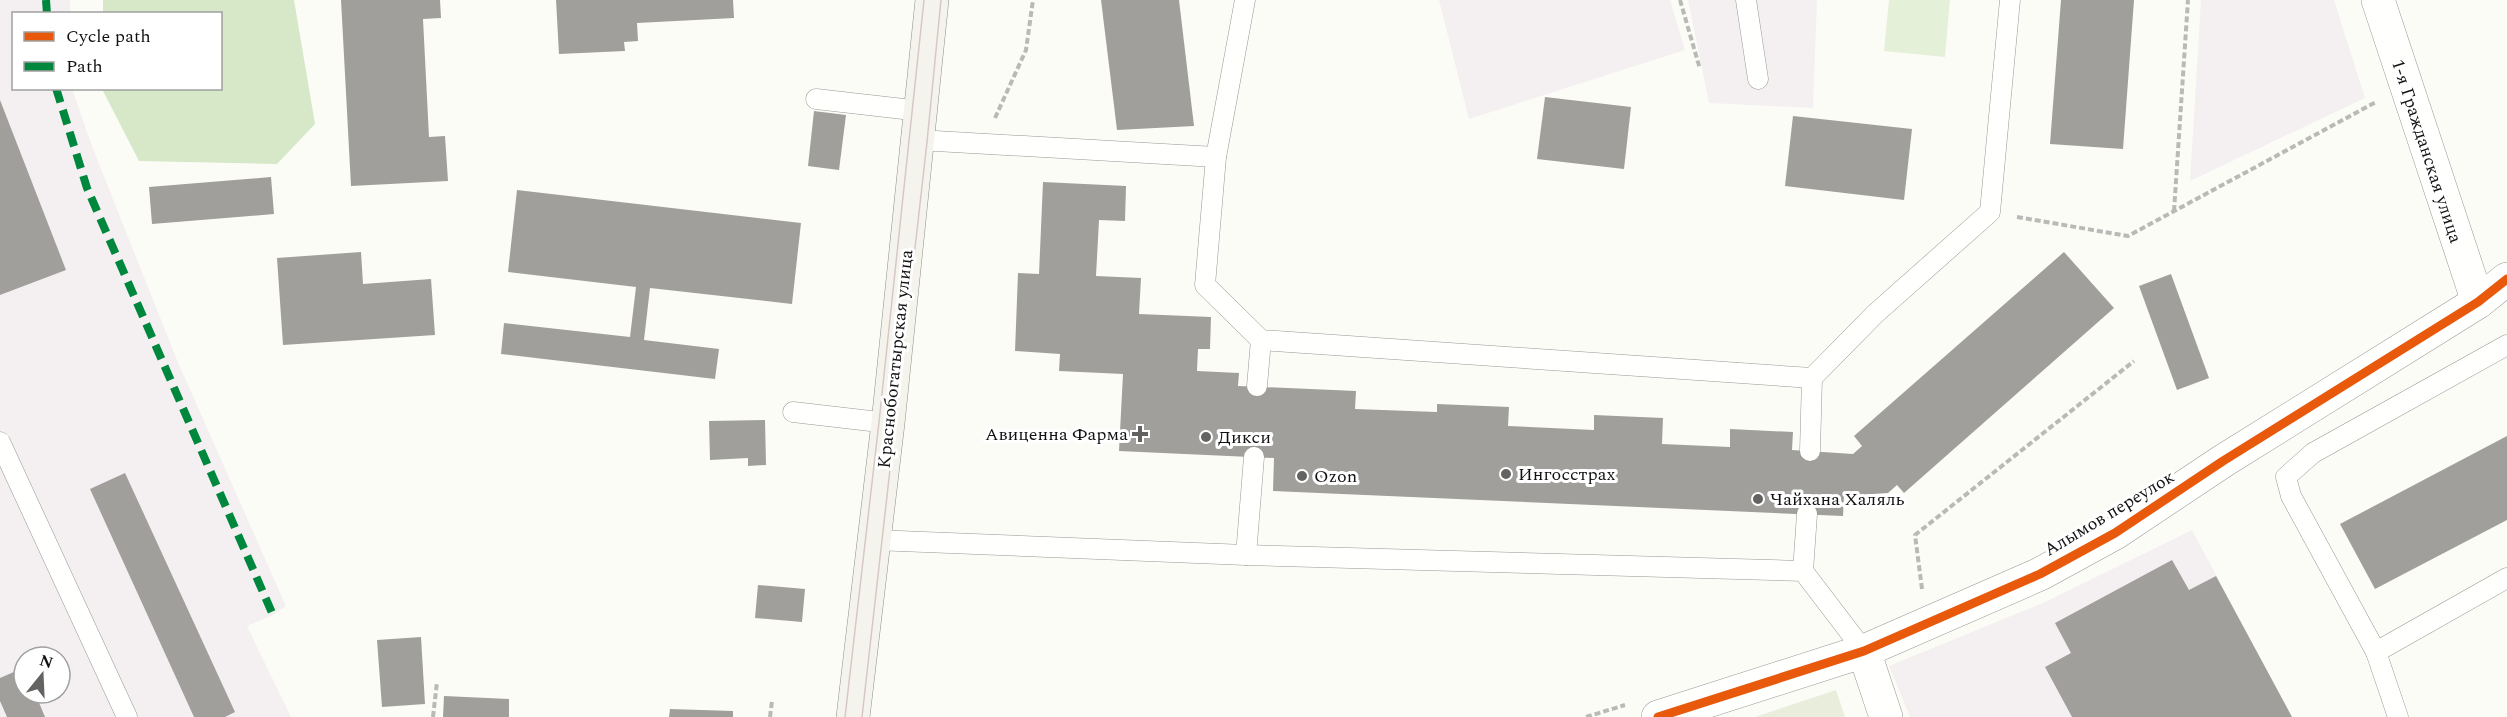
<svg xmlns="http://www.w3.org/2000/svg" width="2507" height="717" font-family="Spectral,serif">
<style>
.industrial{fill:#f4f0f2;fill-rule:evenodd}
.green{fill:#e5f0d9}
.forest{fill:#d6e8c7}
.cemetery{fill:#e8eddc}
.building{fill:#a09f9c}
.lines{fill:none;stroke-linecap:round;stroke-linejoin:round}
.lane-casing{stroke:#979795;stroke-width:21}
.street-casing{stroke:#979795;stroke-width:34}
.secondary-casing{stroke:#8d8d8b;stroke-width:34}
.path{stroke:#b9b9b8;stroke-width:4;stroke-dasharray:6 3;stroke-linecap:butt}
.lane{stroke:#fffffe;stroke-width:20}
.street{stroke:#fffffe;stroke-width:33}
.secondary{stroke:#f5f4ec;stroke-width:33}
.tram{stroke:#d7c7c7;stroke-width:1.5}
.quiet{stroke:#00873e;stroke-width:8;stroke-dasharray:15 8;stroke-linecap:butt}
.cycleway-casing{stroke:#fff;stroke-width:13}
.cycleway{stroke:#e8590c;stroke-width:9}
.poi-dot{fill:#636362;stroke:#fff;stroke-width:2}
.labels{text-anchor:middle;stroke-width:6;stroke-linejoin:round;paint-order:stroke}
.street-label{font-size:18px;fill:#111;stroke:#fff}
.poi-label{font-size:18px;fill:#111;stroke:#fff;text-anchor:start}
</style>
<rect width="100%" height="100%" fill="#fcfcf7"/>
<g class="industrial">
<path d="M0 0H70V13L14 14V88L72 89 92 146 177 360 286 606 273 615 247 626 291 717H0ZM24 657H60V693H24Z"/>
<path d="M1439 0H1670L1685 50 1469 119Z"/>
<path d="M1688 0H1817L1813 108 1709 103Z"/>
<path d="M2201 0H2334L2365 98 2190 181Z"/>
<path d="M2192 530 2292 717H1910L1889 666 2045 602Z"/>
</g>
<path class="green" d="M1889 0H1950L1945 57 1884 51Z"/>
<path class="forest" d="M103 0H294L315 124 277 164 139 161 102 89 220 88V14L103 13Z"/>
<path class="cemetery" d="M1836 690 1845 717H1755Z"/>
<g class="building">
<path d="M341 0H440L441 18 423 19 429 137 445 136 448 181 351 186Z"/>
<path d="M556 0H733L734 18 637 23 638 41 624 42 625 51 559 54Z"/>
<path d="M1101 0H1179L1194 126 1117 130Z"/>
<path d="M2061 0H2134L2123 149 2050 144Z"/>
<path d="M1545 97 1631 107 1624 169 1537 159Z"/>
<path d="M0 100 66 270 0 295Z"/>
<path d="M814 111 846 115 839 170 808 166Z"/>
<path d="M1793 116 1912 129 1904 200 1785 186Z"/>
<path d="M271 177 274 214 152 224 149 187Z"/>
<path d="M1043 182 1126 186 1125 221 1099 220 1096 276 1141 278 1139 314 1211 317 1210 349H1198L1197 371 1239 373 1238 386 1356 391 1355 409 1437 412V404L1509 407 1508 426 1594 430V415L1663 418 1662 444 1730 447V429L1793 432 1792 450 1853 454 1862 446 1854 436 2064 252 2114 308 1904 493 1897 485 1888 493 1844 496 1843 516 1273 491 1274 458 1119 451 1123 374 1059 371 1060 354 1015 351 1018 273 1039 274Z"/>
<path d="M517 190 801 223 792 304 650 288 644 340 719 349 715 379 501 354 504 323 630 337 636 287 508 272Z"/>
<path d="M361 252 363 284 431 279 435 335 283 345 277 258Z"/>
<path d="M2171 274 2209 378 2177 390 2139 286Z"/>
<path d="M765 420 766 465 748 466V458L710 460 709 421Z"/>
<path d="M2507 436V520L2375 589 2340 524Z"/>
<path d="M125 473 235 712 225 717H194L90 489Z"/>
<path d="M2172 560 2189 590 2216 576 2292 717H2072L2045 667 2071 653 2055 623Z"/>
<path d="M758 585 805 589 802 622 755 618Z"/>
<path d="M421 637 425 704 382 707 377 640Z"/>
<path d="M23 668 24 693H35L45 717H7L0 701V678Z"/>
<path d="M444 696 509 699V717H443Z"/>
<path d="M670 709 733 711V717H669Z"/>
</g>
<g class="lines">
<g class="lane-casing">
<g id="lane">
<path d="M1245 0 1216 157 1205 285 1261 340 1812 378 1875 314 1990 212 2010 0"/>
<path d="M1746 0 1758 79"/>
<path d="M816 99 921 111"/>
<path d="M918 140 1216 157"/>
<path d="M1257 386 1261 340"/>
<path d="M793 412 888 423"/>
<path d="M0 442 127 717"/>
<path d="M1810 451 1812 378"/>
<path d="M874 540 1246 555 1803 571 1864 651"/>
<path d="M1246 555 1254 457"/>
<path d="M1803 571 1807 514"/>
<path d="M2376 652 2507 578"/>
<path d="M2398 717 2376 652 2291 496 2286 477 2313 453 2507 345"/>
</g>
</g>
<g class="street-casing">
<g id="street">
<path d="M2378 0 2478 302"/>
<path d="M1864 651 1886 717"/>
<path d="M1658 717 1864 651 2040 574 2115 533 2223 461 2478 302 2507 279"/>
</g>
</g>
<g class="secondary-casing">
<path id="secondary" d="M853 717 888 423 932 0"/>
</g>
<g class="path">
<path d="M1680 0 1700 69"/>
<path d="M995 118 1026 50 1033 0"/>
<path d="M2174 211 2188 0"/>
<path d="M2017 217 2128 236 2376 102"/>
<path d="M1922 589 1915 535 2134 361"/>
<path d="M433 717 437 682"/>
<path d="M770 717 772 701"/>
<path d="M1586 717 1625 705"/>
</g>
<use href="#lane" class="lane"/>
<use href="#street" class="street"/>
<use href="#secondary" class="secondary"/>
<g class="tram">
<path d="M845 717 879 422 924 0"/>
<path d="M862 717 927 142 941 0"/>
</g>
<g class="quiet">
<path d="M46 0 47 14"/>
<path d="M56 88 87 188 273 615"/>
</g>
<g class="cycleway-casing">
<path id="cycleway" d="M1658 717 1864 651 2040 574 2115 533 2223 461 2478 302 2507 279"/>
</g>
<use href="#cycleway" class="cycleway"/>
</g>
<g class="poi-dot">
<path d="M1137 425h6v6h6v6h-6v6h-6v-6h-6v-6h6z"/>
<circle cx="1206" cy="437" r="6"/>
<circle cx="1506" cy="474" r="6"/>
<circle cx="1302" cy="476" r="6"/>
<circle cx="1758" cy="499" r="6"/>
</g>
<g class="labels">
<g class="street-label">
<text transform="translate(2427 151) rotate(72)" y="6">1-я Гражданская улица</text>
<text transform="translate(895 359) rotate(-84)" y="6">Краснобогатырская улица</text>
<text transform="translate(2109 513) rotate(-31)" y="6">Алымов переулок</text>
</g>
<g class="poi-label">
<text x="1128" y="440" text-anchor="end">Авиценна Фарма</text>
<text x="1218" y="443">Дикси</text>
<text x="1518" y="480">Ингосстрах</text>
<text x="1314" y="482">Ozon</text>
<text x="1770" y="505">Чайхана Халяль</text>
</g>
</g>
<rect x="12" y="12" width="210" height="78" fill="#ffffff" stroke="#a0a0a0" stroke-width="1.5"/>
<rect x="24" y="32" width="30" height="9" fill="#e8590c" stroke="#a0a0a0" stroke-width="1.5"/>
<text x="66" y="42" font-size="18" fill="#111111">Cycle path</text>
<rect x="24" y="62" width="30" height="9" fill="#00873e" stroke="#a0a0a0" stroke-width="1.5"/>
<text x="66" y="72" font-size="18" fill="#111111">Path</text>
<g transform="translate(42 675) rotate(18)"><circle r="28" fill="#ffffff" stroke="#a0a0a0" stroke-width="1.5"/>
<path d="M0-4.5L10 22L0 15L-10 22Z" fill="#636362"/>
<text y="-9" font-size="16" font-weight="bold" text-anchor="middle" fill="#111111">N</text>
</g>
</svg>
